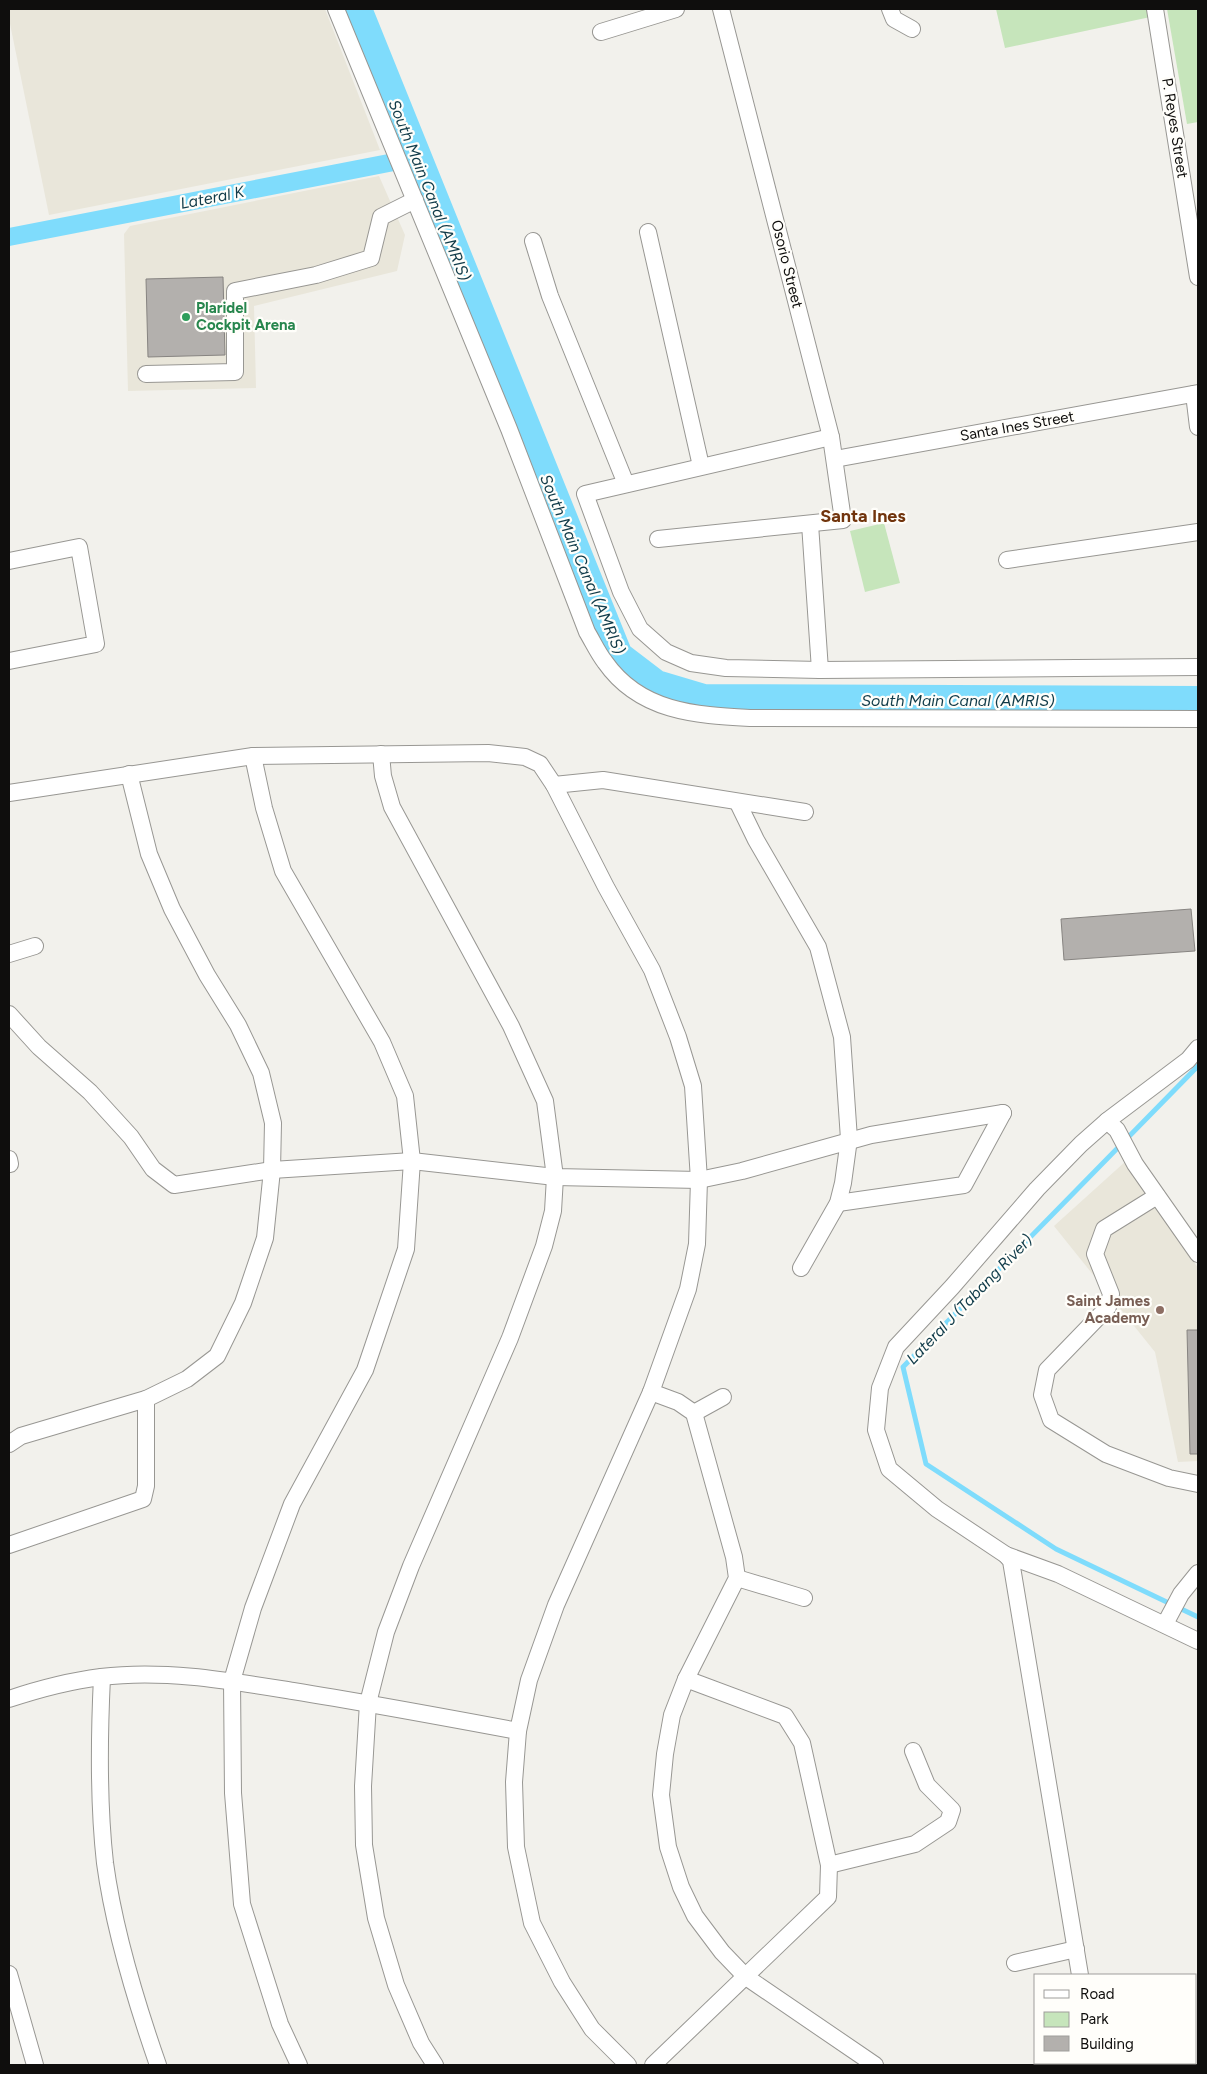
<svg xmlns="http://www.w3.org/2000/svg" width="1207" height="2074" font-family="Figtree,sans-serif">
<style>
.built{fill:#e9e6da}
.green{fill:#c6e5bb}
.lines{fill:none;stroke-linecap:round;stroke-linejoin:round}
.stream{stroke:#7fdcfc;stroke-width:5}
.canal{stroke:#7fdcfc;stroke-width:18}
.river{stroke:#7fdcfc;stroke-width:30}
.building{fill:#b3b0ad;stroke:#878481}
.minor-casing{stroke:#989793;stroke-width:18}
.minor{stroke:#fff;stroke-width:16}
.leisure-dot{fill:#2e9e5b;stroke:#fffefa;stroke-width:2}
.education-dot{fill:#8d6e63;stroke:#fffefa;stroke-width:2}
.labels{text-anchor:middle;stroke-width:4.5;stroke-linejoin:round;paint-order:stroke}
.street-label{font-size:15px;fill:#0f0e0d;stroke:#fffefa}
.leisure-label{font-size:15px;font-weight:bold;fill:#27864d;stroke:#fffefa;text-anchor:start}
.education-label{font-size:15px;font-weight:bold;fill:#785e54;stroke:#fffefa;text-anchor:end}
.water-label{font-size:16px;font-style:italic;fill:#103b49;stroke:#fffefa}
.quarter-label{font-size:18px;font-weight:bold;fill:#71340c;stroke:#fffefa}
</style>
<rect width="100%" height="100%" fill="#f2f1ec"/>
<g class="built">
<path d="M9 9H325L380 150 49 215 9 19Z"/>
<path d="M379 176 405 235 397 271 254 306 256 388 128 391 124 234 130 226Z"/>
<path d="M1126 1161 1198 1268V1461L1178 1462 1155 1352 1054 1226Z"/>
</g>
<g class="green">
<path d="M996 9H1153L1155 16 1005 48Z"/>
<path d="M1167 9H1198V122L1187 124Z"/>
<path d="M884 523 900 583 865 592 850 531Z"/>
</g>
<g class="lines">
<path class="stream" d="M1198 1066 903 1367 926 1464 1056 1549 1198 1617"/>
<path class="canal" d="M9 237 399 161 416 156"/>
<path class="river" d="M357 9 618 656 656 685 703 699 1198 701"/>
</g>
<g class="building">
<path d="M223 277 225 355 148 357 146 279Z"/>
<path d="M1191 909 1195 951 1064 960 1061 919Z"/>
<path d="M1187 1330H1198V1454H1190Z"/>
</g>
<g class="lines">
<g class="minor-casing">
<g id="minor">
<path d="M336 9 509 429 587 632C593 642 598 653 605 662 640 712 695 715 750 718L1198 719"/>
<path d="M890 9 894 19 912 29"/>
<path d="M1155 9 1198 277"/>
<path d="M601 32 676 9"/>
<path d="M648 232 701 466"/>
<path d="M533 241 550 296 626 484"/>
<path d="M146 374 235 372V291L316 275 371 258 381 217 415 200"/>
<path d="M1194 394 1198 427"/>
<path d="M831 437 585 494 621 592 640 629 666 652 691 663 726 668 820 670 1198 667"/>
<path d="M835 459 1198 393"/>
<path d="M810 524 820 670"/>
<path d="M658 539 843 520 831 437 721 9"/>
<path d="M1007 560 1198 532"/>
<path d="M9 561 79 547 96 644 9 661"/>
<path d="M381 754 383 776 392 807 511 1026 545 1101 555 1177 553 1211 544 1246 510 1338 411 1566 386 1632 368 1703 363 1786 364 1845 376 1918 396 1985 421 2043 435 2065"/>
<path d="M253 756 264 808 283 871 382 1042 405 1096 412 1161 406 1249 365 1370 292 1504 253 1608 232 1681 233 1793 242 1904 280 2024 299 2065"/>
<path d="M554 785 603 780 805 812"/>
<path d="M9 793 253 756 488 753 525 757 540 764 554 785 606 887 652 970 678 1037 693 1086 699 1180 697 1244 688 1289 651 1392 556 1605 529 1680 518 1731 514 1782 516 1847 532 1923 562 1982 592 2029 628 2065"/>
<path d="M738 803 756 840 818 947 842 1037 849 1139 843 1183 838 1203 801 1268"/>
<path d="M9 954 35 946"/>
<path d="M9 1014 39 1047 90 1092 131 1137 153 1169 174 1185 272 1170 412 1161 555 1177 699 1180 742 1171 871 1135 1003 1113"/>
<path d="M1198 1048 1188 1060 1107 1121 1081 1144 1037 1189 952 1287 896 1347 880 1388 876 1430 889 1469 937 1509 1006 1555 1058 1574 1198 1641"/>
<path d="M1107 1121 1117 1130 1135 1164 1198 1254"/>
<path d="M9 1159 10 1164"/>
<path d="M1157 1196 1104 1229 1095 1254 1111 1294 1108 1307 1047 1370 1042 1395 1051 1420 1106 1454 1169 1478 1198 1484"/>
<path d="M838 1203 964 1185 1003 1113"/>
<path d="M651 1392 678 1402 694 1413 734 1557 737 1578 686 1679 672 1715 665 1754 661 1795 668 1847 681 1887 695 1916 722 1952 746 1977 875 2065"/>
<path d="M694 1413 723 1397"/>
<path d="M9 1444 21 1436 146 1399 187 1379 217 1356 243 1303 265 1238 272 1170 273 1123 261 1073 238 1025 207 975 172 909 149 854 129 774"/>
<path d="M9 1545 143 1499 146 1486V1399"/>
<path d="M1006 1555 1011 1561 1080 1975"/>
<path d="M737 1578 804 1598"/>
<path d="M1165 1624 1181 1594 1198 1573"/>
<path d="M102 1677C99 1739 98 1801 105 1863 114 1929 136 2002 158 2065"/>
<path d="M9 1699C39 1689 69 1681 101 1677 164 1669 231 1681 293 1691 368 1703 443 1717 518 1731"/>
<path d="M829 1865 915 1844 948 1822 952 1810 927 1785 913 1751"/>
<path d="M1015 1963 1076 1949"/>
<path d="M9 1974 35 2065"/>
<path d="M653 2065 828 1897 829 1865 802 1743 785 1716 686 1679"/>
</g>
</g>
<use href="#minor" class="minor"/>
</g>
<circle class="leisure-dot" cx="186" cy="317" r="5"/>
<circle class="education-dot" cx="1160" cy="1310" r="5"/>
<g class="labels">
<g class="street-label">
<text transform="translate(1175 128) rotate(81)" y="5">P. Reyes Street</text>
<text transform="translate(787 264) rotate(76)" y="5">Osorio Street</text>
<text transform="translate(1017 426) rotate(-10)" y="5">Santa Ines Street</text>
</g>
<g class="leisure-label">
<text x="196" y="313">Plaridel<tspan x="196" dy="17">Cockpit Arena</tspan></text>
</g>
<g class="education-label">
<text x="1150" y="1306">Saint James<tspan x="1150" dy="17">Academy</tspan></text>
</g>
<g class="water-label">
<text transform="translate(430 190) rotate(68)" y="6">South Main Canal (AMRIS)</text>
<text transform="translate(212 197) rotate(-11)" y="6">Lateral K</text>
<text transform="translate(583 564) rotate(67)" y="6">South Main Canal (AMRIS)</text>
<text x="958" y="706">South Main Canal (AMRIS)</text>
<text transform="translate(969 1299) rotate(-46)" y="6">Lateral J (Tabang River)</text>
</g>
<g class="quarter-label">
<text x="863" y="522">Santa Ines</text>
</g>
</g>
<rect width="1207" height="2074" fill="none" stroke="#0f0e0d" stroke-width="20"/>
<rect x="1034" y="1974" width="162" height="90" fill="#fffefa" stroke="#9f9e9b"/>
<rect x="1044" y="1990" width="25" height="8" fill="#ffffff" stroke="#9f9e9b"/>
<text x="1080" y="1999" font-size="15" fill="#0f0e0d">Road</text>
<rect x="1044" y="2012" width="25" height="15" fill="#c6e5bb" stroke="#9f9e9b"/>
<text x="1080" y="2024" font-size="15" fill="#0f0e0d">Park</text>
<rect x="1044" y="2036" width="25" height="15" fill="#b3b0ad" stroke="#9f9e9b"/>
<text x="1080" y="2049" font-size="15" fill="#0f0e0d">Building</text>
</svg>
